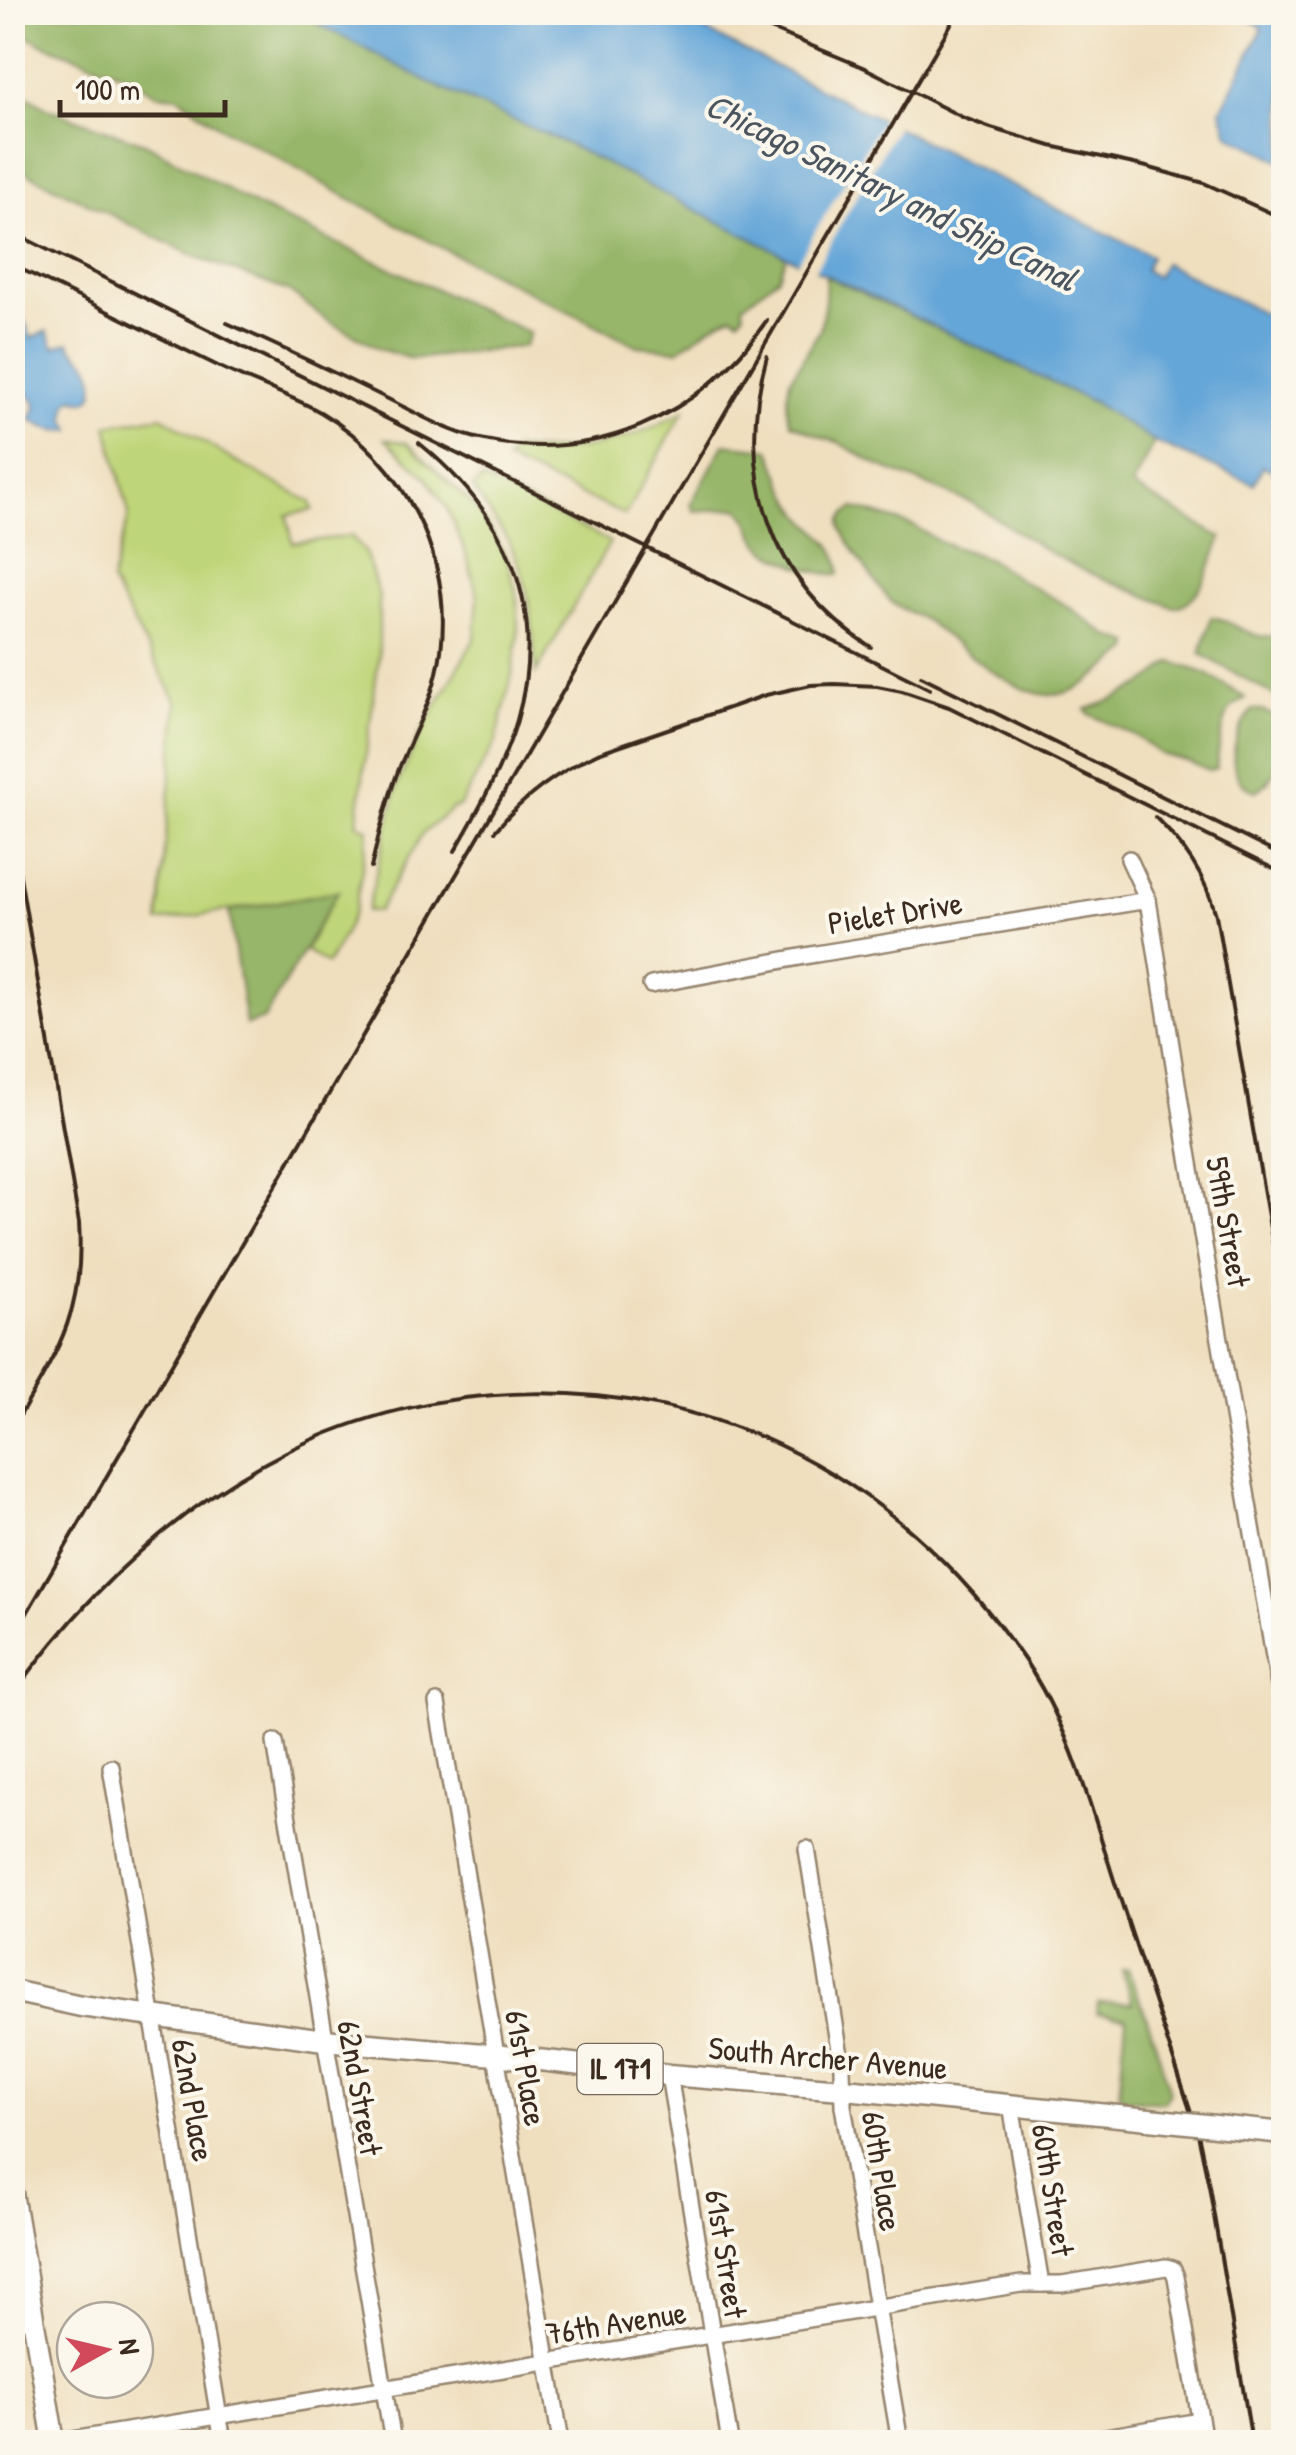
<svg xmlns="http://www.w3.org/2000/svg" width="1296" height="2455" font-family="'Patrick Hand',sans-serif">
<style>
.green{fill:#bfd579;stroke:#7d804c;stroke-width:2.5}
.forest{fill:#97b669;stroke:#697044;stroke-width:2.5}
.water{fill:#65a6d8;stroke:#50687b;stroke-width:2.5}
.pier{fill:#efdfbf}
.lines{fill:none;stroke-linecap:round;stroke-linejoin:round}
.minor-casing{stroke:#95846e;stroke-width:20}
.major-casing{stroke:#95846e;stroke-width:25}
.minor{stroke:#fff;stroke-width:15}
.major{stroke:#fff;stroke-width:20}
.rail{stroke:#3b2a1e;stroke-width:4}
.major-bridge-casing{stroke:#95846e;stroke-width:25;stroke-linecap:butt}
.major-bridge{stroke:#fff;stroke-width:20}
.labels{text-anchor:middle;stroke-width:8;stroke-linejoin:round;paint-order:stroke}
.shield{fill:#fbf7ec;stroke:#75685c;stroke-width:2.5}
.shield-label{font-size:30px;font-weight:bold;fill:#3b2a1e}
.street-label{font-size:32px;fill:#3b2a1e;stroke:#fbf7ec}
.water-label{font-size:35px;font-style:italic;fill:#4a555f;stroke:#fbf7ec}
</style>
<rect width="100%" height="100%" fill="#fbf7ec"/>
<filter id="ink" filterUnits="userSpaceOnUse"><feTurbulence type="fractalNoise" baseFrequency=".01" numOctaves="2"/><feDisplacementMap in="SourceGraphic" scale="20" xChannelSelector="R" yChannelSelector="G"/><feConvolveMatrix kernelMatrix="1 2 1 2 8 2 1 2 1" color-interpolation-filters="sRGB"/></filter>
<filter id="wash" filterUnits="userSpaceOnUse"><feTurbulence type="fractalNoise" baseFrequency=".0048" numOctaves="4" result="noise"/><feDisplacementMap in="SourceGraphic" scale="40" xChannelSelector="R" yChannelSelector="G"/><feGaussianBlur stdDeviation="2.25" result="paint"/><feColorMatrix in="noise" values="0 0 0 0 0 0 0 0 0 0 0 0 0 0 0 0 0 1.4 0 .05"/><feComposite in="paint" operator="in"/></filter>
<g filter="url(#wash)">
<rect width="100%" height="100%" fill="#efdfbf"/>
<g class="green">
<path d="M684 411 625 515 506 461 514 449C578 455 629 443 684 411Z"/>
<path d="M162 416 231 459 311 502 313 510 287 515 293 543 351 536 365 552 379 596V655L357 824 369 829 355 909 346 930 327 964 305 950 337 892 159 922 177 702 111 582 129 515 107 425Z"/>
<path d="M385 439 407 443 470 502 489 527 507 558 517 595 518 635 512 675 496 742 459 807 453 808 423 833 378 911H367L398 783 421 732 475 638 478 597 466 554 447 508 426 477Z"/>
<path d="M482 479 610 542 536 673C533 630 531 580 508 541 497 523 484 506 473 488Z"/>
</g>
<g class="forest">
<path d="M13 13H298L439 87 563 142 786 256 778 277 743 305 744 313 739 319 733 315 719 321 678 350 638 346 442 248 334 190 265 150 223 129 178 96 156 94 121 73 40 43 13 27Z"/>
<path d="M13 87 49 109 147 144 256 206 530 333 524 346 422 358H408L380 349 327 320 290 292 192 255 13 166Z"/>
<path d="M826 276 1093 402 1154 442 1132 486 1222 538C1212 560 1201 606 1173 607L1085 571 1045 550 974 504 877 465 838 442 824 438 791 423C786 409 786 395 790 380L820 330 825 301Z"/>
<path d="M724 444 770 449C778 468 785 491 797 508 811 530 843 545 839 574 820 576 769 558 759 542 751 531 750 517 738 508L694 511 691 504Z"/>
<path d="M855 508 914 526 940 542 989 559 1020 580 1061 602 1109 636 1131 643 1130 650C1106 666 1081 695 1051 695 1012 695 956 643 926 621 915 614 901 610 892 602 882 593 842 537 841 525 841 516 849 511 855 508Z"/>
<path d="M1211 617C1238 619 1256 649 1283 631V700L1201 654Z"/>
<path d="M1172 662 1207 674 1245 698C1243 700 1233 706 1231 708 1222 719 1218 755 1216 769L1209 771 1189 762 1161 754 1136 736 1089 714 1086 709C1109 703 1134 690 1154 677 1162 672 1163 666 1172 662Z"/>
<path d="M1252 710H1259L1283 719C1284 744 1280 779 1256 791 1221 779 1233 734 1252 710Z"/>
<path d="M338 891 264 1019 246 1025 229 911Z"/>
<path d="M1128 1969 1154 2038 1170 2092 1164 2102 1126 2099 1119 2095 1126 2018 1097 2013 1098 2003H1132L1122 1970Z"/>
</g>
<g class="water">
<path d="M298 13H670L1151 256 1145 270 1156 277 1164 263 1283 323V476L1263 466 1254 484 1154 442 1093 402 786 256 563 142 439 87Z"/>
<path d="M1237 13H1283V162L1228 134 1221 110 1262 29 1259 25Z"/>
<path d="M24 320 31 338 47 331 54 347 69 342C73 354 85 357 90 367 98 382 97 409 74 398L68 402 65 417 71 430C59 433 39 427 30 418 42 405 34 398 22 390L21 383 13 375V325Z"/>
</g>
<path class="pier" d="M883 118 897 126 813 273 796 264Z"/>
</g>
<g filter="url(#ink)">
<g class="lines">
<g class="minor-casing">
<g id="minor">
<path d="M1129 859 1148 900 1186 1140 1284 1715"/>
<path d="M651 985 816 954 1148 900"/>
<path d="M437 1703 561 2442"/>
<path d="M275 1742 393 2442"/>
<path d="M111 1767 223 2442"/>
<path d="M807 1849 842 2068 843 2106 900 2442"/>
<path d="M669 2075 730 2442"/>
<path d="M1011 2105 1041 2284"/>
<path d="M60 2442 1021 2284H1062L1166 2267 1173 2269 1176 2277 1204 2442"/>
<path d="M1076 2442 1200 2421"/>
</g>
</g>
<g class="major-casing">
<g id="major">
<path d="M12 1991 81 2006 324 2040 495 2055 669 2075 855 2090 1159 2120"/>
<path d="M1225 2127 1284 2133"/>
<path d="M12 2193 54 2442"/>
</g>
</g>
<use href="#minor" class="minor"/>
<use href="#major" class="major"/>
<g class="rail">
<path d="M730 12 865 68 964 118 991 128 1051 146 1143 166 1204 183 1284 219"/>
<path d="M12 232 930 689"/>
<path d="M12 265C81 297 149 333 218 366 252 383 289 394 322 413 404 462 453 556 441 651 435 697 417 725 400 766 387 799 379 834 371 868"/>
<path d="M227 323C281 347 333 372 386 398 415 412 444 430 476 438 592 466 701 417 767 320"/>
<path d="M767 356C735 472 768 581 871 647"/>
<path d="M419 443C507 514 549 607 517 720 504 765 478 811 455 851"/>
<path d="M921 676 1284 857"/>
<path d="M1155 817C1184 845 1205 875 1216 915L1284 1309"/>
<path d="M12 829 79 1223C85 1314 56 1354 12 1429"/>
<path d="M495 831C524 796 557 772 598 753L766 695 811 685 834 684 877 686 902 691 949 707 1284 874"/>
<path d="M12 1639 958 12"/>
<path d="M12 1696C84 1595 175 1508 286 1452 435 1376 627 1374 779 1445 879 1492 961 1567 1023 1658 1069 1724 1090 1804 1114 1880 1142 1965 1170 2049 1198 2134L1209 2186 1252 2442"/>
</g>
<g class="major-bridge-casing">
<path id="major-bridge" d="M1159 2120 1225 2127"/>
</g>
<use href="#major-bridge" class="major-bridge"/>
</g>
</g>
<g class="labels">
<rect class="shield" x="577.5" y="2044" width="85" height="50" rx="8"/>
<g class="shield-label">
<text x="620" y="2079">IL 171</text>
</g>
<g class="street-label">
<text transform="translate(895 913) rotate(-9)" y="11">Pielet Drive</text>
<text transform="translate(1228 1222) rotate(80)" y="11">59th Street</text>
<text transform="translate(828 2058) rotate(5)" y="11">South Archer Avenue</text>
<text transform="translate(526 2068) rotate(80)" y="11">61st Place</text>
<text transform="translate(360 2088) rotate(80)" y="11">62nd Street</text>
<text transform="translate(193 2100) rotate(80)" y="11">62nd Place</text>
<text transform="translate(882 2171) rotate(81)" y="11">60th Place</text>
<text transform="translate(1053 2190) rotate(81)" y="11">60th Street</text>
<text transform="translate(726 2254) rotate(81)" y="11">61st Street</text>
<text transform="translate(616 2323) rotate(-9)" y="11">76th Avenue</text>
</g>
<g class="water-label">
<text transform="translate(891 192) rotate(26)" y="12">Chicago Sanitary and Ship Canal</text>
</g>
</g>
<rect width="1296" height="2455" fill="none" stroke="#fbf7ec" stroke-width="50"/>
<g transform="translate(105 2350) rotate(82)"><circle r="48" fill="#fbf7ec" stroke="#aea59a" stroke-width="2.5"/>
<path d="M0-8L18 38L0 25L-18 38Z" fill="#d1495b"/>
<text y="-15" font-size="28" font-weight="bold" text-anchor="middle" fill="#3b2a1e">N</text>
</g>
<path d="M60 100v15h165v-15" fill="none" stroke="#3b2a1e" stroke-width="5"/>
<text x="75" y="100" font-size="30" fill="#3b2a1e" stroke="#fbf7ec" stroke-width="8" paint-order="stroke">100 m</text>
</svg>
